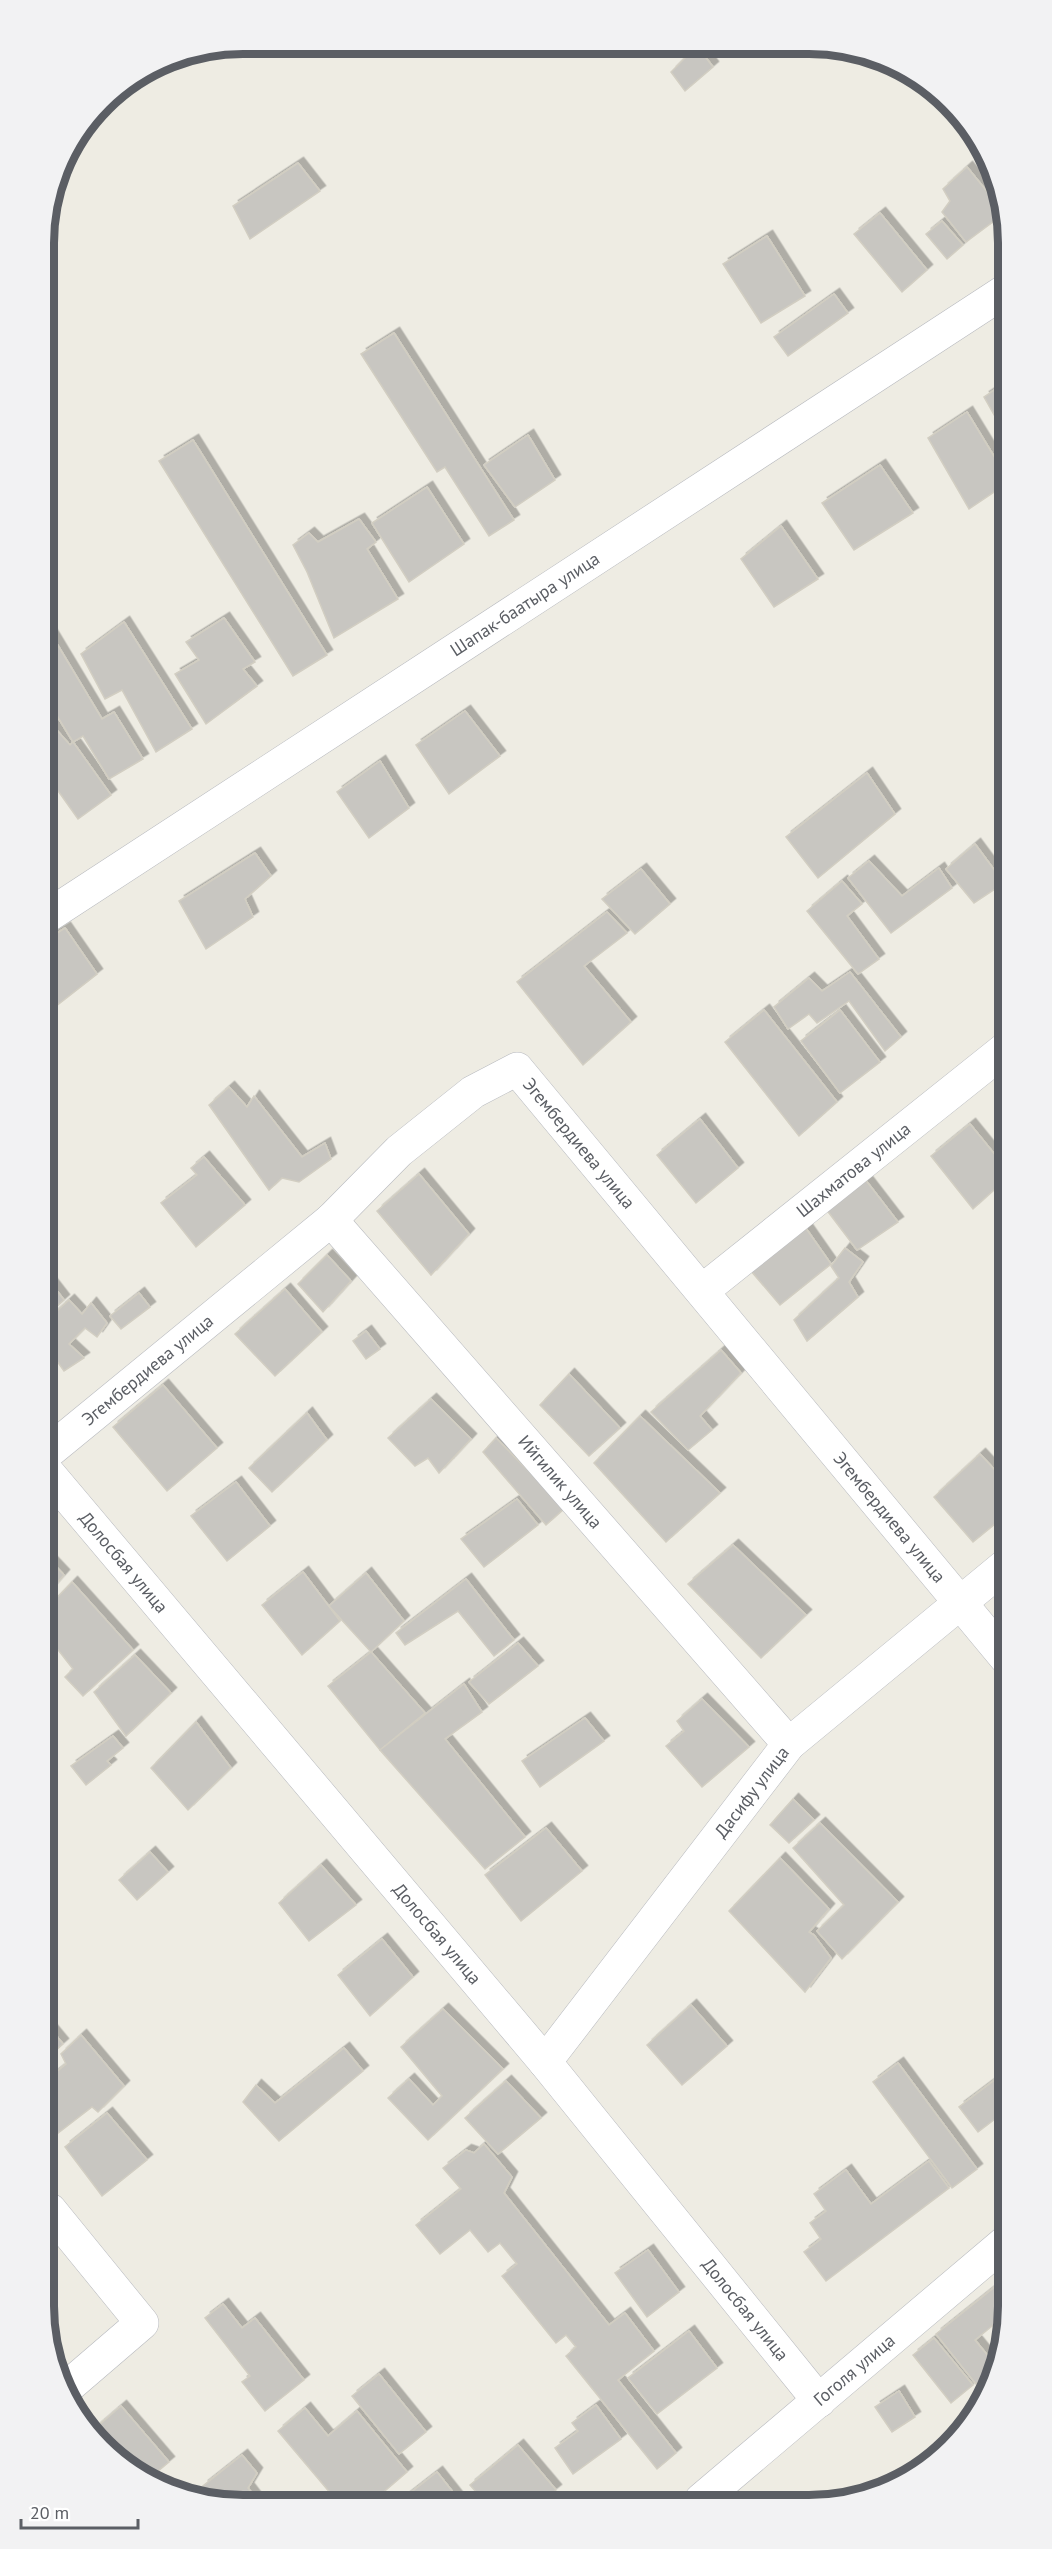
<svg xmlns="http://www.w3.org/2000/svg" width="1052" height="2549" font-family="'PT Sans',sans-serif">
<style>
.building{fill:#c8c6c1;stroke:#d2cec2;stroke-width:1.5;filter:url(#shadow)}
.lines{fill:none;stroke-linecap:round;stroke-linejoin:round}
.minor-casing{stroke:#b8babf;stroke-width:34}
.minor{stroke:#fff;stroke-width:33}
.labels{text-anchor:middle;stroke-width:4.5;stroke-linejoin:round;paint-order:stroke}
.street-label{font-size:18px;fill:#5b5e64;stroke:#fff}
.rim{fill:none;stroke:#5b5e64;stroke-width:8}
</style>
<defs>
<filter id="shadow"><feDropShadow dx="5.5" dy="-5.5" stdDeviation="0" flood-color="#0004"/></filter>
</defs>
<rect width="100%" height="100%" fill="#eeece3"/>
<g class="building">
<path d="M697 46 713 67 685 91 671 72Z"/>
<path d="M953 107 966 130 963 131 946 116Z"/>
<path d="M298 163 320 191 250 239 233 206Z"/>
<path d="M967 167 1002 210V215L966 242 942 212 950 201 943 189Z"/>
<path d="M880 213 927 270 902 292 854 234Z"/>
<path d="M942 221 963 245 947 259 926 234Z"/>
<path d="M767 236 805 296 761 323 723 264Z"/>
<path d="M834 294 848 313 788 356 774 337Z"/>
<path d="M394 333 514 520 489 536 445 467 437 472 361 354Z"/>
<path d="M1002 385V426L1001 427 984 397Z"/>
<path d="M967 412 1003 471V486L969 509 928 438Z"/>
<path d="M528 435 555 480 515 507 484 465Z"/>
<path d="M193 440 327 655 293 676 159 461Z"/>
<path d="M880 465 913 513 854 550 822 503Z"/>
<path d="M427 487 464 544 409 582 372 523Z"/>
<path d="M359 519 376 542 367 549 398 599 334 638 307 572 293 545 309 533 318 542Z"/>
<path d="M781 526 818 579 774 607 741 559Z"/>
<path d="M224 618 255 662 243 669 257 686 206 724 175 674 199 660 186 642Z"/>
<path d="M124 622 192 729 156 752 122 690 105 699 81 654Z"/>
<path d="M45 624 102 719 114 712 143 759 109 779 83 736 73 742 45 696Z"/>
<path d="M465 711 500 756 449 794 416 745Z"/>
<path d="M45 717 70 745 73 742 111 795 78 819 46 774V762L50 759 45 753Z"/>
<path d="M380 761 409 808 369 838 337 792Z"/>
<path d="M867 773 895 814 818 878 786 837Z"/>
<path d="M975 844 1004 883 974 903 946 869Z"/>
<path d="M255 853 271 876 245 899 253 917 206 949 179 901Z"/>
<path d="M869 861 902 896 939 868 952 888 891 933 848 878Z"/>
<path d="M641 869 670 904 635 934 602 899Z"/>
<path d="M842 881 862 904 847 916 879 959 858 974 807 911Z"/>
<path d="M607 912 627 933 584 966 631 1022 583 1065 517 982Z"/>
<path d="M65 928 97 974 46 1014V940Z"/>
<path d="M850 972 901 1037 885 1051 849 1001 817 1023 809 1014 788 1029 774 1007 809 978 822 991Z"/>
<path d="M764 1010 837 1102 799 1136 725 1042Z"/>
<path d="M840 1010 880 1062 840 1093 801 1041Z"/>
<path d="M229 1087 247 1107 254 1096 302 1157 325 1143 331 1159 299 1182 282 1178 269 1190 209 1105Z"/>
<path d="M700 1119 738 1168 696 1203 657 1155Z"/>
<path d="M970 1124 1005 1167V1180L973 1209 931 1156Z"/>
<path d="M204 1157 245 1205 196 1247 161 1203 197 1175 191 1168Z"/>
<path d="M419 1174 469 1234 431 1275 377 1211Z"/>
<path d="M864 1178 898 1222 857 1250 826 1209Z"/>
<path d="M805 1227 831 1264 780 1305 751 1271Z"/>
<path d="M845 1248 863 1262 849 1282 858 1297 807 1341 794 1320 839 1278 831 1266Z"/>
<path d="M327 1255 351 1281 323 1312 298 1284Z"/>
<path d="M47 1278 64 1300 47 1315Z"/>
<path d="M285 1289 322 1332 275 1376 235 1334Z"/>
<path d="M139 1293 150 1307 121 1329 110 1316Z"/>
<path d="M69 1300 82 1314 91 1303 107 1323 97 1337 85 1328 69 1344 84 1358 64 1371 52 1354 47 1358V1320Z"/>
<path d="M366 1331 380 1349 366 1359 353 1341Z"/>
<path d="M721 1350 741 1373 700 1416 712 1430 688 1450 651 1412Z"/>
<path d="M569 1374 620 1428 589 1456 540 1405Z"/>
<path d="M163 1385 217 1448 167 1491 113 1427Z"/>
<path d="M431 1399 471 1439 439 1473 428 1458 415 1466 388 1438Z"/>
<path d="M307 1413 327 1440 272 1492 249 1468Z"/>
<path d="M640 1416 720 1493 666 1542 594 1463Z"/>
<path d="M496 1438 565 1508 546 1525 483 1452Z"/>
<path d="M980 1454 1006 1482V1515L973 1542 934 1497Z"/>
<path d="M236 1482 270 1526 227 1561 191 1516Z"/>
<path d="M517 1499 538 1525 484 1567 461 1539Z"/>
<path d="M733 1545 806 1615 761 1658 688 1584Z"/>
<path d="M48 1558 64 1575 48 1593Z"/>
<path d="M303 1572 340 1621 302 1655 262 1605Z"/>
<path d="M366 1573 404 1621 371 1652 329 1606Z"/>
<path d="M466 1579 514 1640 494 1656 458 1611 405 1645 396 1633Z"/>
<path d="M72 1582 133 1650 83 1696 65 1677 73 1669 48 1637V1607Z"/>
<path d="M518 1643 538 1666 489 1704 469 1682Z"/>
<path d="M371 1652 425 1713 380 1750 328 1686Z"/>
<path d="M135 1655 171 1693 126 1736 94 1692Z"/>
<path d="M464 1684 482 1712 445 1739 525 1837 485 1869 380 1750Z"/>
<path d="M702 1699 749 1747 702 1787 666 1746 684 1731 677 1721Z"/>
<path d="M585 1718 604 1741 540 1787 522 1761Z"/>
<path d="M196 1722 231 1768 188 1810 151 1768Z"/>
<path d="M113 1736 123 1748 107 1761 111 1765 86 1785 71 1766Z"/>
<path d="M793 1799 814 1820 789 1843 770 1825Z"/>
<path d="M820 1823 898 1902 842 1959 817 1931 844 1905 793 1848Z"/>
<path d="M546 1828 582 1871 521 1921 485 1875Z"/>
<path d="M150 1852 168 1872 137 1900 119 1880Z"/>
<path d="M780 1858 829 1909 809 1932 814 1935 831 1958 805 1992 729 1911Z"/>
<path d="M321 1865 356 1905 309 1941 279 1903Z"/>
<path d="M382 1939 413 1977 370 2016 338 1975Z"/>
<path d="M691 2005 727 2046 682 2085 647 2045Z"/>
<path d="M443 2009 503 2069 428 2140 388 2098 409 2079 433 2105 442 2096 401 2047Z"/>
<path d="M49 2027 63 2044 49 2056Z"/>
<path d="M81 2035 124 2086 98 2112 92 2107 53 2137 50 2133 49 2078 66 2064 61 2054Z"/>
<path d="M344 2048 363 2071 279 2141 243 2102 256 2085 275 2103Z"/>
<path d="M898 2063 977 2169 952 2188 873 2082Z"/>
<path d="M996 2079 1007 2094V2110L978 2132 959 2107Z"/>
<path d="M506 2081 541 2118 498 2154 465 2118Z"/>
<path d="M107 2113 147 2160 102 2196 65 2147Z"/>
<path d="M484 2144 512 2177 504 2193 609 2325 625 2313 654 2351 618 2380 676 2453 657 2469 566 2356 576 2347 566 2335 556 2343 502 2276 517 2264 500 2243 488 2252 470 2230 440 2254 416 2225 461 2189 443 2168 466 2150 474 2153Z"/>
<path d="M929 2161 949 2188 826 2281 804 2252 821 2239 810 2223 826 2211 814 2194 846 2170 871 2204Z"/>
<path d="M648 2250 679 2292 647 2317 615 2273Z"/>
<path d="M1006 2278 1008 2281V2313L975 2340 997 2367 976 2384 936 2334Z"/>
<path d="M223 2304 242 2328 255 2318 304 2380 265 2411 242 2382 250 2376 205 2318Z"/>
<path d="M689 2331 717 2368 657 2414 628 2378Z"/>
<path d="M934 2338 973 2385 951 2403 913 2355Z"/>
<path d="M379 2374 426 2432 399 2454 352 2396Z"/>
<path d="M899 2391 915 2417 892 2432 875 2407Z"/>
<path d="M596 2405 621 2439 573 2474 555 2448 578 2431 572 2423Z"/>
<path d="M121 2406 169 2462 152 2476 135 2468 129 2460 126 2463 111 2456 91 2432Z"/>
<path d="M305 2408 328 2436 357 2411 407 2472 373 2501H337L278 2431Z"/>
<path d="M518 2445 556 2490 543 2500H483L470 2485Z"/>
<path d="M242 2455 257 2473 248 2488 258 2501 215 2502 203 2486Z"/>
<path d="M437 2472 460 2501H400Z"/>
</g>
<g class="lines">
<g class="minor-casing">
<g id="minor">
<path id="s1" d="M46 917 1002 293"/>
<path id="s2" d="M331 1220 789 1744"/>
<path id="s3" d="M702 1291 1004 1050"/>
<path id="s4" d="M48 1452 331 1220 399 1151 473 1092 517 1069 1006 1658"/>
<path id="s5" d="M48 1473 545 2062 819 2401"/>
<path id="s6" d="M545 2062 789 1744 1006 1565"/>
<path d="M50 2210 142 2323 64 2390"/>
<path id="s7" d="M701 2500 1008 2240"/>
</g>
</g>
<use href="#minor" class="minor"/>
</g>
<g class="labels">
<g class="street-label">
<text dy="6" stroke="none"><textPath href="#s1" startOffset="572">Шапак-баатыра улица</textPath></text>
<text dy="6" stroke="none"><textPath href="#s4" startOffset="704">Эгембердиева улица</textPath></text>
<text dy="6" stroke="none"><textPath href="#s3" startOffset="194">Шахматова улица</textPath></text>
<text dy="6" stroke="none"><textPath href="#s4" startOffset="129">Эгембердиева улица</textPath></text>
<text dy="6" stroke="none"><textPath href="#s2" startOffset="348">Ийгилик улица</textPath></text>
<text dy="6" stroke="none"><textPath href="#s4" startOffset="1190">Эгембердиева улица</textPath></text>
<text dy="6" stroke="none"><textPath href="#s5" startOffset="117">Долосбая улица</textPath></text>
<text dy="6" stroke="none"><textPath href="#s6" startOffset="340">Дасифу улица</textPath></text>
<text dy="6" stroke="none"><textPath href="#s5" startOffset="603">Долосбая улица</textPath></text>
<text dy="6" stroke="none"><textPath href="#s5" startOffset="1089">Долосбая улица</textPath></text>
<text dy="6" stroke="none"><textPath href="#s7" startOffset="201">Гоголя улица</textPath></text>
</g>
</g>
<path d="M0 0H1052V2549H0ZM243 54H809A189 189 0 0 1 998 243V2306A189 189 0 0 1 809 2495H243A189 189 0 0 1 54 2306V243A189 189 0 0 1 243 54Z" fill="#f2f2f3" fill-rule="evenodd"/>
<path class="rim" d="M243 54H809A189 189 0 0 1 998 243V2306A189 189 0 0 1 809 2495H243A189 189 0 0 1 54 2306V243A189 189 0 0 1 243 54Z"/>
<path d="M21 2519v9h117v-9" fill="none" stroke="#5b5e64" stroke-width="3"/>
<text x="30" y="2519" font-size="18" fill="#5b5e64" stroke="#ffffff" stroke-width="4.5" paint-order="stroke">20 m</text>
</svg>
